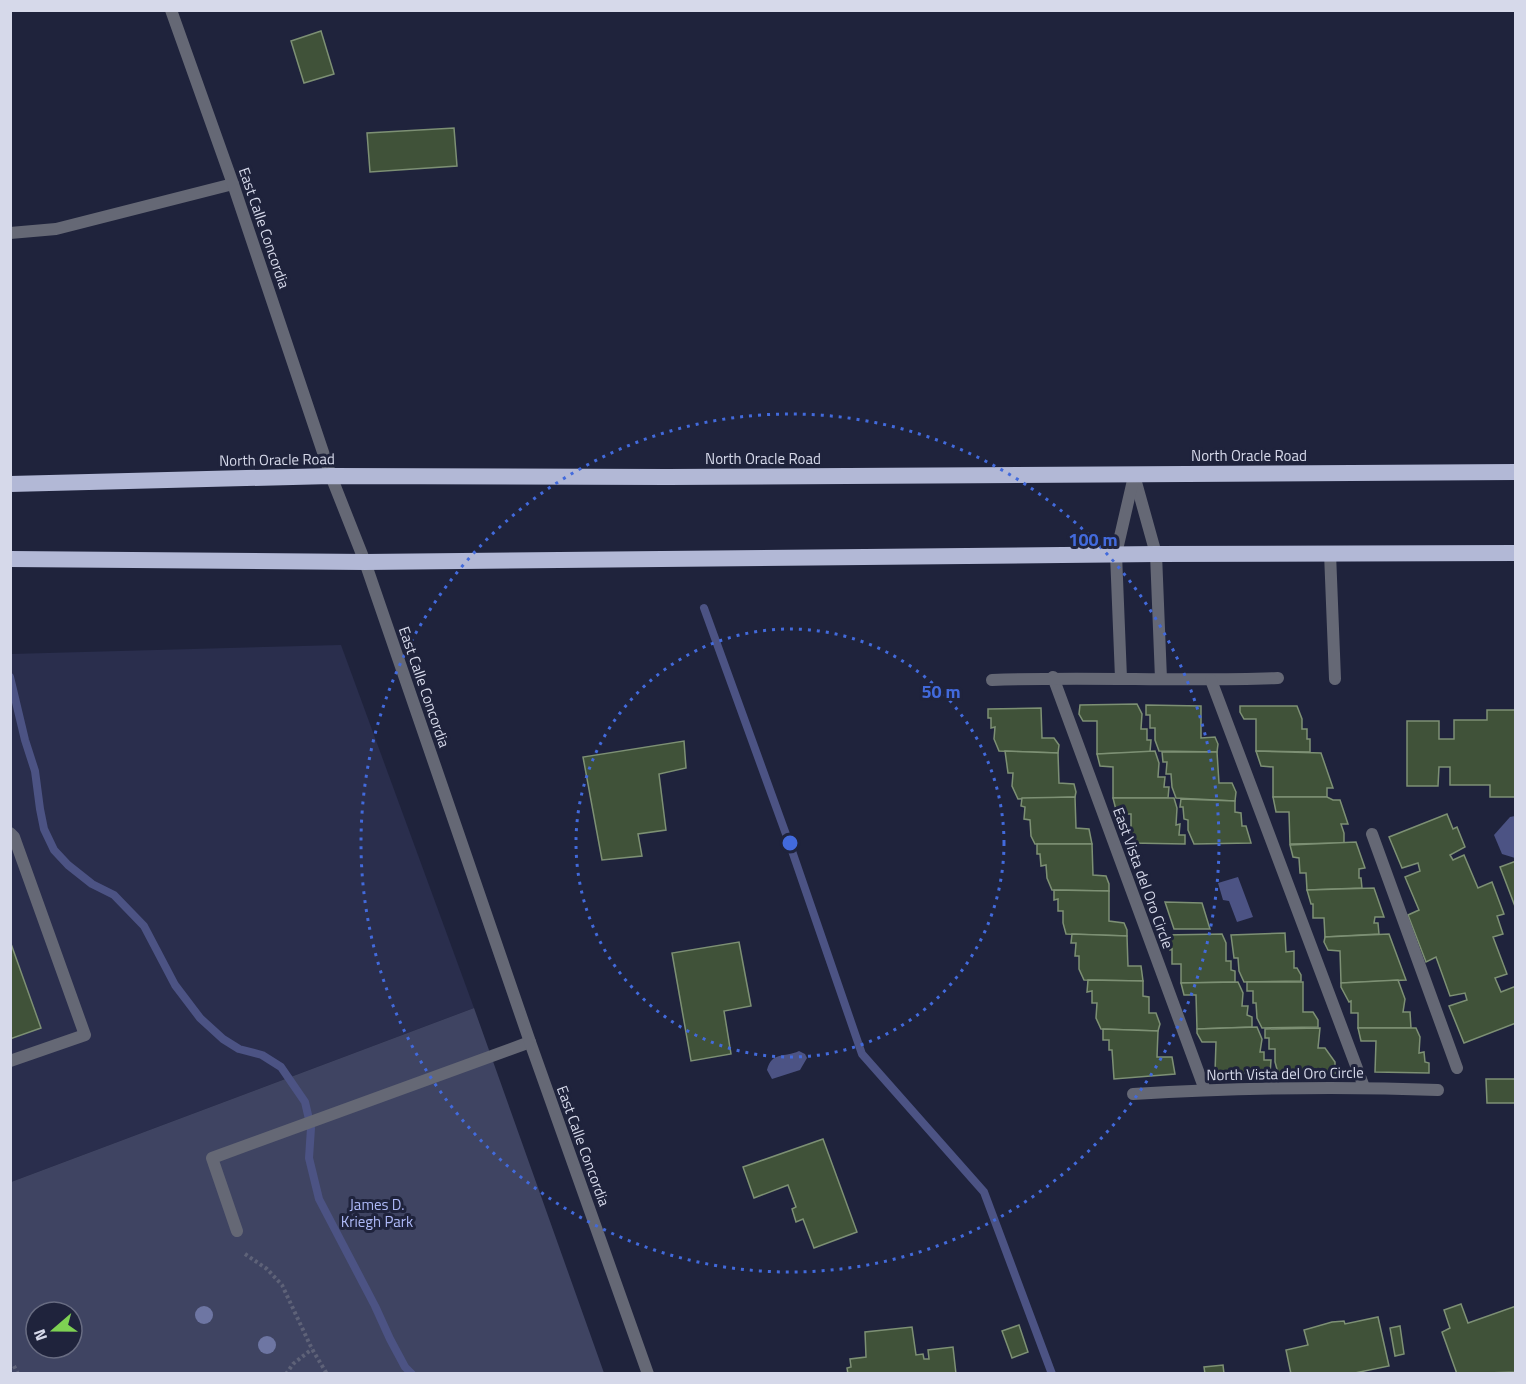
<svg xmlns="http://www.w3.org/2000/svg" width="1526" height="1384" font-family="'Titillium Web',sans-serif">
<style>
.built{fill:#2a2e4d}
.green{fill:#3f4462;fill-rule:evenodd}
.water{fill:#4c5384}
.lines{fill:none;stroke-linecap:round;stroke-linejoin:round}
.stream{stroke:#4c5384;stroke-width:8}
.building{fill:#405239;stroke:#7d9074;stroke-width:1.5}
.path{stroke:#5e6278;stroke-width:4;stroke-dasharray:3 3;stroke-linecap:butt}
.service{stroke:#656875;stroke-width:12}
.minor{stroke:#656875;stroke-width:12}
.tertiary{stroke:#656875;stroke-width:12}
.trunk{stroke:#b2b8d6;stroke-width:16}
.tree{fill:#6e76a3}
.ring{fill:none;stroke:#426adc;stroke-width:3;stroke-dasharray:3 6}
.labels{text-anchor:middle;stroke-width:6;stroke-linejoin:round;paint-order:stroke}
.street-label{font-size:15px;fill:#d6d9ea;stroke:#1f233c}
.park-label{font-size:15px;fill:#aeb9f7;stroke:#1f233c}
.centre{fill:#426adc;stroke:#1f233c;stroke-width:3}
.ring-label{font-size:18px;text-anchor:middle;font-weight:bold;fill:#426adc;stroke:#1f233c;stroke-width:6;stroke-linejoin:round;paint-order:stroke}
</style>
<rect width="100%" height="100%" fill="#1f233c"/>
<path class="built" d="M341 645 474 1008 11 1182V654Z"/>
<path class="green" d="M474 1008 604 1373 11 1374V1182ZM36 1312H72V1348H36Z"/>
<g class="water">
<path d="M1515 816 1516 856 1515 858 1502 854 1494 835 1510 817Z"/>
<path d="M1238 877 1253 917 1237 922 1229 901 1223 900 1218 883Z"/>
<path d="M799 1051 805 1054 807 1058 800 1070 772 1079 767 1070C772 1051 784 1058 799 1051Z"/>
</g>
<g class="lines">
<g class="stream">
<path d="M704 608 791 848 862 1054 984 1192 1052 1374"/>
<path d="M10 677 25 740 35 771 40 809 44 829 54 850 68 865 92 884 114 895 144 926 175 985 200 1018 223 1039 239 1049 262 1055 281 1067 305 1102 311 1128 309 1158 319 1199 375 1306 390 1339 405 1367 412 1374"/>
</g>
</g>
<g class="building">
<path d="M321 31 334 74 304 83 291 41Z"/>
<path d="M454 128 457 166 370 172 367 133Z"/>
<path d="M1137 704 1142 714 1141 729H1147V740H1151L1150 752 1097 754V721H1083L1079 714 1080 705Z"/>
<path d="M1146 705 1201 706V738L1215 737 1218 744 1217 752 1159 751 1155 740V728H1150V715H1146Z"/>
<path d="M1240 706H1297L1302 719V729H1307V739H1310V752L1256 751V719H1244L1240 712Z"/>
<path d="M1041 708 1042 738H1054L1059 745 1058 753 999 751 994 739 995 727 991 728V718H988V709Z"/>
<path d="M1487 710H1516V797H1490V785H1450V767H1439L1438 786H1407V721H1439V739H1454V720H1487Z"/>
<path d="M684 741 686 768 659 774 666 830 638 834 642 856 602 860 583 757Z"/>
<path d="M1005 751 1058 753 1059 783 1074 784 1076 792 1075 797 1018 799 1012 786 1013 773H1008Z"/>
<path d="M1155 751 1159 763 1158 777H1165L1164 787H1169L1168 798H1113V767L1100 766 1097 754Z"/>
<path d="M1256 751 1321 753 1333 788H1327V797H1273V767L1261 766Z"/>
<path d="M1162 752H1217L1219 783H1232L1236 792 1235 801 1176 798 1172 787 1171 774H1166L1167 762H1163Z"/>
<path d="M1075 797 1076 828 1089 829 1092 844H1035L1031 836 1030 820 1024 819 1025 807 1021 806 1022 798Z"/>
<path d="M1273 797H1327L1333 800H1340L1348 824H1341L1344 833V843L1290 844 1289 812H1276Z"/>
<path d="M1113 798H1174L1177 808 1176 825 1180 824 1179 835H1185V844L1131 843V814H1117Z"/>
<path d="M1181 799 1235 801V812L1241 813 1242 826H1246L1251 843 1194 844 1188 830V820L1184 819 1183 807H1180Z"/>
<path d="M1447 814 1453 829 1457 827 1465 847 1450 855 1453 860 1464 855 1478 888 1492 882 1504 914 1497 916 1503 934 1493 937 1507 974 1495 978 1501 992 1516 986V1023L1464 1043 1449 1006 1467 1000 1465 993 1450 996 1436 957 1426 962 1408 915 1419 910 1405 877 1420 871 1418 863 1402 868 1389 837Z"/>
<path d="M1356 842 1365 868 1359 869V878H1361L1362 888 1307 890 1306 873H1300L1299 858 1293 857 1290 845Z"/>
<path d="M1037 844H1092L1093 875 1106 876 1109 884V891L1052 890 1047 878 1046 865 1041 866 1040 854H1037Z"/>
<path d="M1516 861V909L1500 867Z"/>
<path d="M1374 888 1384 917H1375L1374 923H1378L1379 934 1325 937 1324 918H1313V904H1311L1307 890Z"/>
<path d="M1054 890 1109 891V921L1124 923 1127 930V936L1066 934 1063 923V911H1058V899L1054 900Z"/>
<path d="M1165 902 1202 903 1210 929H1174Z"/>
<path d="M1285 933 1286 952 1294 951V968H1297L1301 975V981L1244 982 1239 971 1238 958H1234L1231 935Z"/>
<path d="M1072 934 1127 936 1128 966H1141L1143 981 1084 980 1079 969V956H1075L1076 943H1071Z"/>
<path d="M1222 934 1226 943V961H1231V970L1235 971V982L1181 983V964H1172V949L1170 950 1165 942V935Z"/>
<path d="M1389 934 1406 980 1341 983 1340 951 1328 950 1324 942 1325 937Z"/>
<path d="M10 941 41 1028 10 1039Z"/>
<path d="M739 942 751 1006 724 1011 731 1054 691 1061 672 953Z"/>
<path d="M1088 980 1143 981V996L1149 997V1013H1156L1160 1024 1158 1031 1101 1029 1096 1018 1097 1003H1092V991L1087 992Z"/>
<path d="M1398 980 1405 999 1403 1012H1410L1411 1028H1358V1013H1351V1001L1349 1002 1341 987V983Z"/>
<path d="M1238 982 1243 993 1242 1006H1248L1247 1015 1252 1017V1027L1197 1029 1196 995H1184L1181 983Z"/>
<path d="M1247 982H1303V1012H1313L1318 1020V1027L1262 1028 1257 1018 1256 1003H1253V991H1247Z"/>
<path d="M1257 1027 1262 1039 1260 1052H1264V1060H1271L1270 1074 1215 1072 1216 1042H1202L1197 1033V1029Z"/>
<path d="M1320 1028 1318 1048H1325L1335 1062V1074L1278 1073 1275 1062V1049H1269V1038H1265V1029Z"/>
<path d="M1358 1028H1416L1420 1037 1419 1053 1424 1052 1425 1062 1429 1063V1073L1375 1072 1376 1041H1361Z"/>
<path d="M1103 1029 1158 1031 1157 1057H1172L1175 1074 1114 1079 1112 1050H1109V1040H1103Z"/>
<path d="M1486 1079H1516V1103H1487Z"/>
<path d="M823 1139 857 1232 814 1248 803 1219 796 1222 792 1209 796 1207 788 1185 754 1198 743 1167Z"/>
<path d="M1461 1304 1468 1323 1516 1306V1372L1457 1374 1442 1332 1450 1328 1444 1310Z"/>
<path d="M1378 1317 1389 1366 1350 1374H1291L1286 1350 1308 1345 1304 1330 1332 1322 1344 1321 1345 1324Z"/>
<path d="M1019 1325 1028 1352 1012 1358 1002 1331Z"/>
<path d="M1400 1326 1404 1354 1395 1356 1390 1328Z"/>
<path d="M912 1327 916 1355 923 1354 924 1359H929L928 1350 953 1347 956 1374H848L847 1368 851 1367 850 1359 866 1357 865 1332Z"/>
<path d="M1223 1365 1224 1374H1205L1204 1367Z"/>
</g>
<g class="lines">
<g class="path">
<path d="M245 1254 267 1269 282 1285 312 1349 327 1374"/>
<path d="M14 1366 18 1374"/>
<path d="M286 1374 293 1364 312 1349"/>
</g>
<g class="service">
<path d="M10 233 56 229 233 184"/>
<path d="M1330 553 1335 679"/>
<path d="M10 833 14 837 85 1035 10 1061"/>
<path d="M1372 834 1457 1068"/>
<path d="M237 1231 212 1158 530 1042"/>
</g>
<g class="minor">
<path d="M171 10 233 184 331 476"/>
<path d="M1134 475 1156 554 1161 679"/>
<path d="M1053 677 1205 1090"/>
<path d="M1121 678 1116 554 1134 476"/>
<path d="M992 680C1087 676 1182 682 1278 678"/>
<path d="M1211 680 1364 1087"/>
<path d="M1133 1094C1235 1088 1336 1086 1438 1090"/>
</g>
<path class="tertiary" d="M331 476 365 562 530 1042 648 1374"/>
<g class="trunk">
<path d="M10 484 331 476 668 477 1516 472"/>
<path d="M10 559 365 562 1156 554 1516 553"/>
</g>
</g>
<g class="tree">
<circle cx="204" cy="1315" r="9"/>
<circle cx="267" cy="1345" r="9"/>
</g>
<g class="ring">
<circle cx="790" cy="843" r="214"/>
<circle cx="790" cy="843" r="429"/>
</g>
<g class="labels">
<g class="street-label">
<text transform="translate(264 228) rotate(71)" y="5">East Calle Concordia</text>
<text x="1249" y="461">North Oracle Road</text>
<text x="763" y="464">North Oracle Road</text>
<text transform="translate(277 460) rotate(-1)" y="5">North Oracle Road</text>
<text transform="translate(424 687) rotate(71)" y="5">East Calle Concordia</text>
<text transform="translate(1143 878) rotate(70)" y="5">East Vista del Oro Circle</text>
<text transform="translate(1285 1074) rotate(-1)" y="5">North Vista del Oro Circle</text>
<text transform="translate(583 1146) rotate(70)" y="5">East Calle Concordia</text>
</g>
<g class="park-label">
<text x="377" y="1210">James D.<tspan x="377" dy="17">Kriegh Park</tspan></text>
</g>
</g>
<circle cx="790" cy="843" r="9" class="centre"/>
<g class="ring-label">
<text x="1093" y="546">100 m</text>
<text x="941" y="698">50 m</text>
</g>
<rect width="1526" height="1384" fill="none" stroke="#d6d9ea" stroke-width="24"/>
<g transform="translate(54 1330) rotate(250)"><circle r="28" fill="#1f233c" stroke="#686c82" stroke-width="1.5"/>
<path d="M0-4.5L10 22L0 15L-10 22Z" fill="#7ed153"/>
<text y="-9" font-size="16" font-weight="bold" text-anchor="middle" fill="#d6d9ea">N</text>
</g>
</svg>
